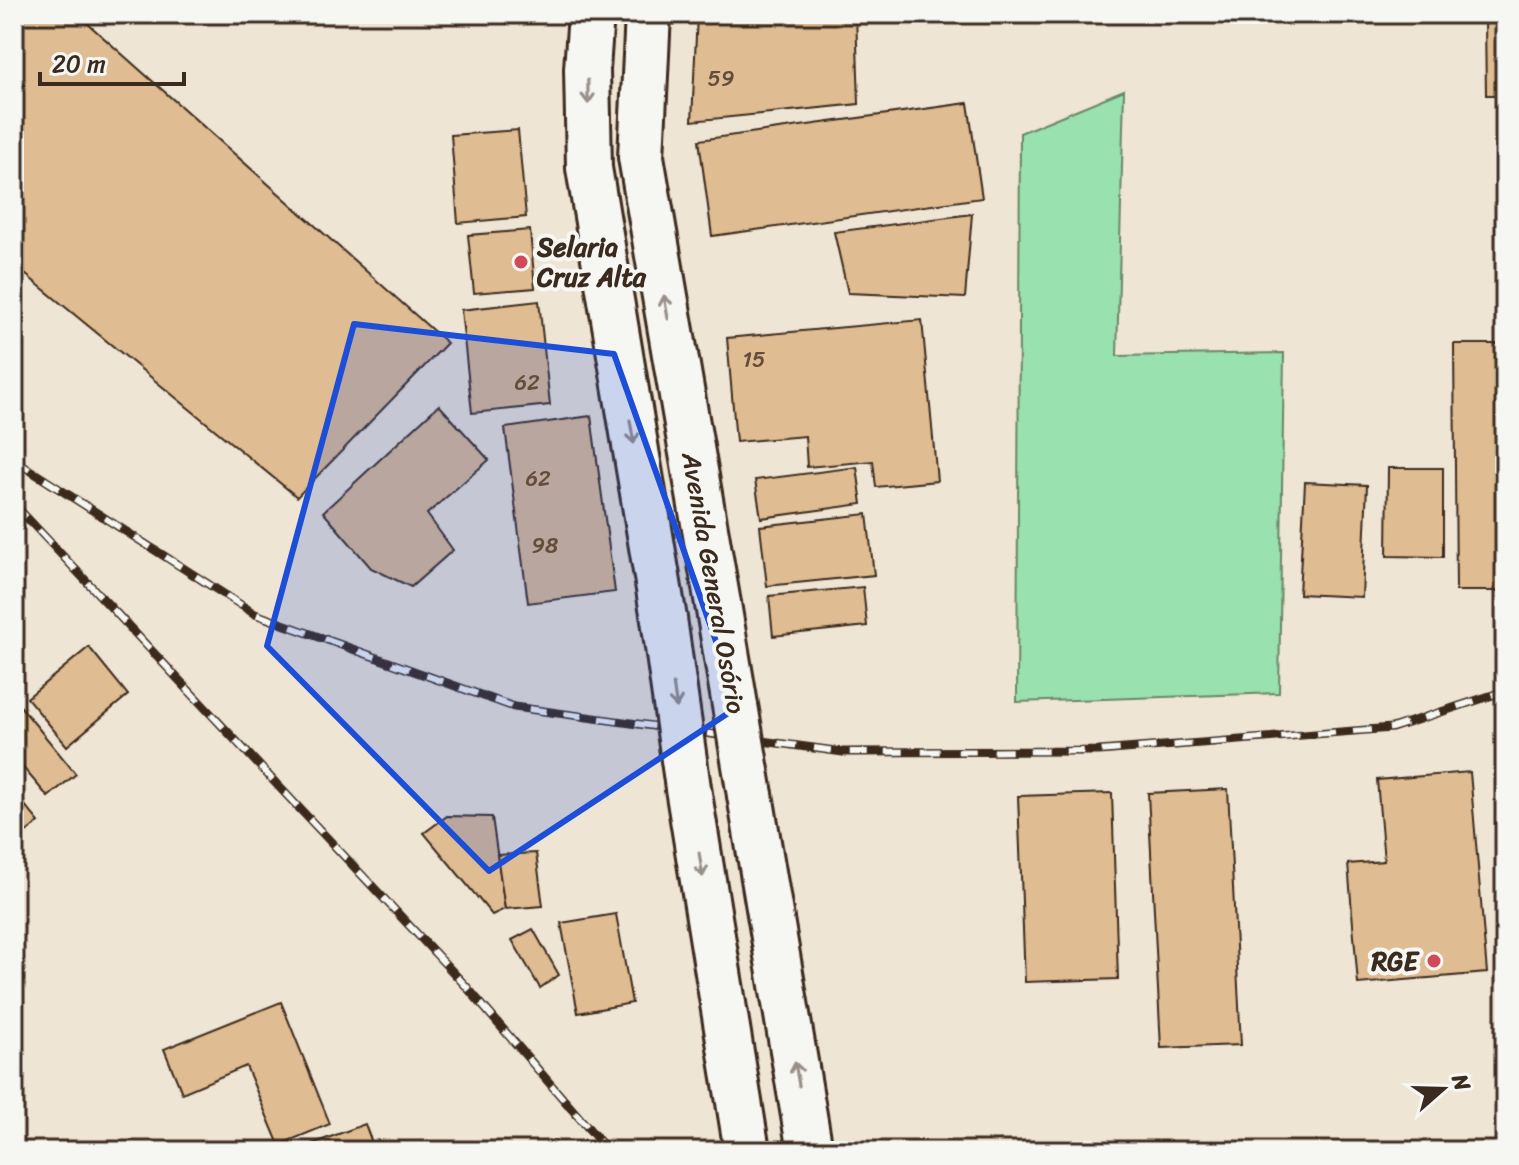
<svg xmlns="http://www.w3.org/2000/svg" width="1519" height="1165" font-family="Sriracha,sans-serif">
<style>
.green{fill:#99e1af;stroke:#6a8666;stroke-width:2}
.building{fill:#dfbc91;stroke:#3b2a1e;stroke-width:2}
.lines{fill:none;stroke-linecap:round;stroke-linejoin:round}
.secondary-casing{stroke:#3b2a1e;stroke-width:50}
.secondary{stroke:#f6f6f2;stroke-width:44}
.rail-casing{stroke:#3b2a1e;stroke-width:9}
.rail{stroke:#f6f6f2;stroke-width:6;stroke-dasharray:18;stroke-linecap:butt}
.secondary-bridge-casing{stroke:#3b2a1e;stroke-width:50;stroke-linecap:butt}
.secondary-bridge{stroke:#f6f6f2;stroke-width:44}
.oneway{stroke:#989088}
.marked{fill:#1d4ed8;fill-opacity:0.2;stroke:#1d4ed8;stroke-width:6;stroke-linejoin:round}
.poi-dot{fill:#d1495b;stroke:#f6f6f2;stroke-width:3}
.labels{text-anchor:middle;stroke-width:8;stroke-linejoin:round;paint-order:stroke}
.number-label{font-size:22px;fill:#644e3b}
.poi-label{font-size:26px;font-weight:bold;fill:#3b2a1e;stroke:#f6f6f2;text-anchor:start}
.street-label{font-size:26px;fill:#3b2a1e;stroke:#f6f6f2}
</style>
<rect width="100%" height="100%" fill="#efe5d5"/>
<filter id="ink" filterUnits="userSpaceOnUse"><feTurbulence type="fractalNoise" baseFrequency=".0125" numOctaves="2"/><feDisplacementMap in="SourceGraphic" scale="16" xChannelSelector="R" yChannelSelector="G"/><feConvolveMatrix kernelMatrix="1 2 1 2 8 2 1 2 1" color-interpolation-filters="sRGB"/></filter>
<g filter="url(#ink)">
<path class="green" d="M1124 90 1117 356 1284 353 1279 693 1017 702 1020 133Z"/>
<g class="building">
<path d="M14 14H77L447 343 297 497 14 265Z"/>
<path d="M697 14H856L859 104 692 121Z"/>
<path d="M1485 20H1505V95H1486Z"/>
<path d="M968 103 982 198 712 236 699 140Z"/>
<path d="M518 130 526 217 458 223 451 135Z"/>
<path d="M972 214 965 298 848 293 834 232Z"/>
<path d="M530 230 535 288 474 293 468 235Z"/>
<path d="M539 301 550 405 472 413 461 310Z"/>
<path d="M922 320 937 481 876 487 873 461 807 467 805 436 736 442 727 338Z"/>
<path d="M1454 344H1505V591H1456Z"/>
<path d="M439 405 489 460 427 514 453 550 411 587 371 568 323 512Z"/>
<path d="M591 416 615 592 528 603 505 428Z"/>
<path d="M857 467 862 504 761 518 755 480Z"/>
<path d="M1388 468H1443V557L1387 556Z"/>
<path d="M1305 482 1367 485 1362 597 1299 594Z"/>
<path d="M867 514 874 575 767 586 760 526Z"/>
<path d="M863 587 867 626 773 636 769 596Z"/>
<path d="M89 647 128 695 67 746 27 698Z"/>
<path d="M16 701 76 774 48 797 14 757Z"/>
<path d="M1470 772 1487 973 1358 984 1348 864 1384 861 1377 780Z"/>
<path d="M1228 789 1241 1045 1161 1048 1148 793Z"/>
<path d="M14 792 39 822 14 842Z"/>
<path d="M1112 793 1118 979 1025 982 1018 796Z"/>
<path d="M447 816 492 817 505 909 492 915 424 833Z"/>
<path d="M536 853 543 906 505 909 497 855Z"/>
<path d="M616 914 632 1003 578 1013 561 923Z"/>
<path d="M533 929 559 975 540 988 512 940Z"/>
<path d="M281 1002 330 1124 279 1145 246 1066 182 1093 164 1049Z"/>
<path d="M365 1124 375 1151H293Z"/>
</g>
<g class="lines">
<g class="secondary-casing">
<g id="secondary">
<path d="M591 14 587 69 589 168 664 619"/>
<path d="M648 14 641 157 718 604"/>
<path d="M688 788 747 1151"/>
<path d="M750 795 810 1151"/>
</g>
</g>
<use href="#secondary" class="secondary"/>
<g class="rail-casing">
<g id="rail">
<path d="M14 460 255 614 514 707 843 752 1099 751 1392 728 1505 691"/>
<path d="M14 504 465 985 608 1151"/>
</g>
</g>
<use href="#rail" class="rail"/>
<g class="secondary-bridge-casing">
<g id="secondary-bridge">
<path d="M718 604 750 795"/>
<path d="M664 619 688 788"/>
</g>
</g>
<use href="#secondary-bridge" class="secondary-bridge"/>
</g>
<defs><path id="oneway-shaft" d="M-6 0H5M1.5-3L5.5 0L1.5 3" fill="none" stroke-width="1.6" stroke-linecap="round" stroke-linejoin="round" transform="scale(2)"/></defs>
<g class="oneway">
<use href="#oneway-shaft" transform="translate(588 92) rotate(89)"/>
<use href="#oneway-shaft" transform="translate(666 307) rotate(-100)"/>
<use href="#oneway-shaft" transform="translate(632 432) rotate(80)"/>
<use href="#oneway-shaft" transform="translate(675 696) rotate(82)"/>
<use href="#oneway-shaft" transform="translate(701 865) rotate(81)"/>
<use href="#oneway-shaft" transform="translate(797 1074) rotate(-100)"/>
</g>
</g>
<path class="marked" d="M354 324 614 354 739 706 489 871 267 646Z"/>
<g class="poi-dot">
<circle cx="521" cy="262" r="8"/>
<circle cx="1434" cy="961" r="8"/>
</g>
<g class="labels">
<g class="number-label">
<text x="721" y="86">59</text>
<text x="754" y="367">15</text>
<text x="527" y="390">62</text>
<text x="538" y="486">62</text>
<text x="545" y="553">98</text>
</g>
<g class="poi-label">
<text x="537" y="256">Selaria<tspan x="537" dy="30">Cruz Alta</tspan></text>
<text x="1418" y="970" text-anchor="end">RGE</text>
</g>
<g class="street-label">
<text transform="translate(714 583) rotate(80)" y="9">Avenida General Osório</text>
</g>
</g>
<rect width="1519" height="1165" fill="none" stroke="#f6f6f2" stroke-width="48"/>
<rect x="24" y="24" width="1471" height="1117" fill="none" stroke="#3b2a1e" stroke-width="3" filter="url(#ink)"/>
<g transform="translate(1443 1089) rotate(70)" stroke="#f6f6f2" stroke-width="6" paint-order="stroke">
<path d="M0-6L14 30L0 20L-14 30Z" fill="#3b2a1e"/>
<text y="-12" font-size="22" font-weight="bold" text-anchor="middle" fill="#3b2a1e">N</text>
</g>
<path d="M40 72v12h144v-12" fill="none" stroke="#3b2a1e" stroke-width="4"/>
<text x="52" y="72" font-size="24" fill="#3b2a1e" stroke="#f6f6f2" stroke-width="6" paint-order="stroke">20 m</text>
</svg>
